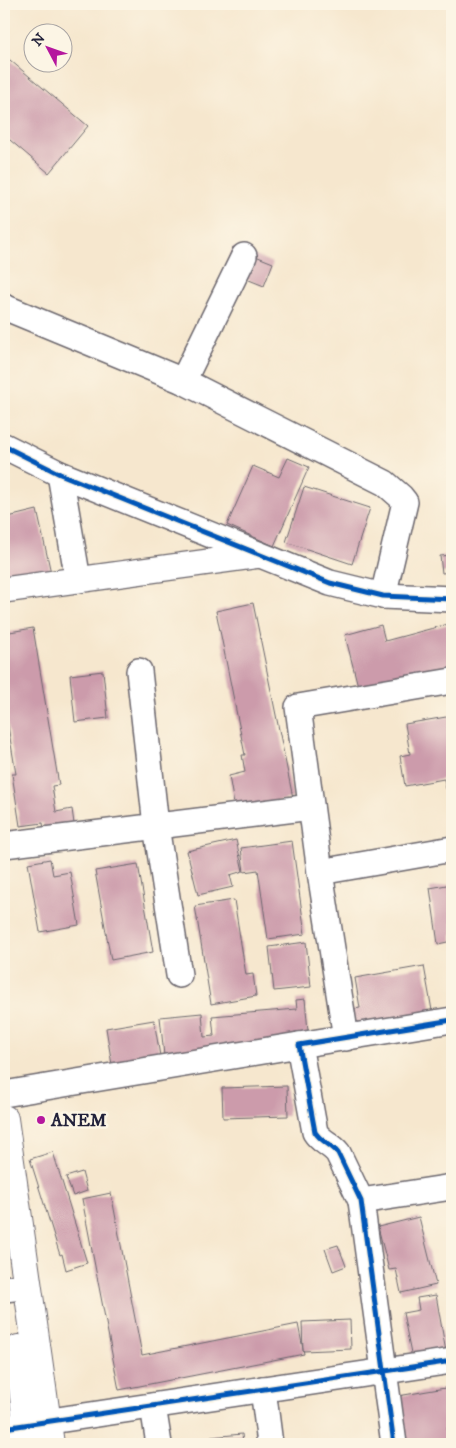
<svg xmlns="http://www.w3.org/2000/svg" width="456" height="1448" font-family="'IM FELL DW Pica',serif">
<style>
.building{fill:#cc9bab}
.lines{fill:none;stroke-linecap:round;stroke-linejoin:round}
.minor-casing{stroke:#6c676e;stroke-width:28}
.major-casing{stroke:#6c676e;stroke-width:30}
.minor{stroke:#fff;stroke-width:25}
.major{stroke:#fff;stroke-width:28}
.cycleway-casing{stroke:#fcf5e5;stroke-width:8}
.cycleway{stroke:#0057b8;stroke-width:5}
.poi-dot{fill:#b5179e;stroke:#fcf5e5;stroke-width:2}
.labels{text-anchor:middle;stroke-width:5;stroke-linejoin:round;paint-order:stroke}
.poi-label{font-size:18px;font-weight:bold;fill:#22223b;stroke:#fcf5e5;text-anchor:start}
</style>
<rect width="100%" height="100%" fill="#fcf5e5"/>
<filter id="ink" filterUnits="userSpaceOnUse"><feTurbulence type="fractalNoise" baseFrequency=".02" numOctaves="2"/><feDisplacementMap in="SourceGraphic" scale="10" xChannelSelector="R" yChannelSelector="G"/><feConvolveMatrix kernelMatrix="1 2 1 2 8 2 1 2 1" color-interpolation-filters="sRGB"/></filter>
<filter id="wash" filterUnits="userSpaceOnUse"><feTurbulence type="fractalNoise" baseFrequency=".0096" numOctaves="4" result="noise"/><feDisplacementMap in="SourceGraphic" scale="20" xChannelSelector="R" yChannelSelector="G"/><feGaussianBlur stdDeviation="1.12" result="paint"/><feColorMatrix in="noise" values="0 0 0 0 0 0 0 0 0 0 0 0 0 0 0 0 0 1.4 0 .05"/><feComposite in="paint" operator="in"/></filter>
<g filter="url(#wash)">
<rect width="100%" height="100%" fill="#f6e7ce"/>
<g id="blocks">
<g class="building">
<path d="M4 55 88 126 49 173 4 135Z"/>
<path d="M233 247 273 263 264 286 224 270Z"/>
<path d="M288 458 309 467 274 546 227 525 253 466 279 477Z"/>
<path d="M304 487 370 508 352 564 286 542Z"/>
<path d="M37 510 51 573 4 584V518Z"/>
<path d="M452 555V572L442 573 440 556Z"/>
<path d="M253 603 293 798 235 810 229 776 245 772 242 755H245L216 611Z"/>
<path d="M452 623V679L431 685 428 672 359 690 345 635 381 625 385 641Z"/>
<path d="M33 628 59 785 52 786 56 812 72 809 75 831 45 836 43 823 20 826 12 774H16L4 702V633Z"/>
<path d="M103 671 108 718 75 722 70 675Z"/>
<path d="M452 716V787L446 789 444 779 405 786 400 756 410 754 405 724Z"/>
<path d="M236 840 243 871 230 875 233 887 198 895 187 851Z"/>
<path d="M292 841 305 934 268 939 258 870 244 872 241 848Z"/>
<path d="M50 859 53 875 70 872 79 925 40 932 28 863Z"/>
<path d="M138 864 153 952 111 960 95 871Z"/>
<path d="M452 884V941L438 944 430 888Z"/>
<path d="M234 900 246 975 253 974 256 996 211 1004 195 906Z"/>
<path d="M306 942 311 987 274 991 269 947Z"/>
<path d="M424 966 433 1016 356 1040 350 1010 360 1008 355 978Z"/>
<path d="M305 999 310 1052 165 1065 160 1017 202 1013 204 1037 214 1036 212 1016 297 1009 296 1000Z"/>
<path d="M154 1020 162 1068 114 1077 106 1028Z"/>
<path d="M287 1086 288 1116 223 1118 222 1088Z"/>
<path d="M53 1152 87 1263 66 1270 62 1254 60 1255 30 1159Z"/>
<path d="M82 1172 87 1191 73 1196 66 1177Z"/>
<path d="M111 1193 142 1355 298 1324 304 1354 119 1390 82 1199Z"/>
<path d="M419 1217 436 1285 401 1293 396 1269 389 1270 378 1227Z"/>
<path d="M338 1245 346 1266 333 1271 325 1249Z"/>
<path d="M436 1295 446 1352 412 1358 403 1313 419 1310 417 1298Z"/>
<path d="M350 1320 351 1349 303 1351 302 1322Z"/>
<path d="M451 1387 452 1427 447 1428 449 1444H406L398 1396Z"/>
<path d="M242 1434 243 1444H211V1437Z"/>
</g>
</g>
</g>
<g filter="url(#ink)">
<use href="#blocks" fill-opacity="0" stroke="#6c676e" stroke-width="1"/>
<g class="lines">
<g class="minor-casing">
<g id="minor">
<path d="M4 307 183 381 244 256"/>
<path d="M183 381 385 483 401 497 405 502 383 596"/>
<path d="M4 446 60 474 330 583 383 596 452 599"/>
<path d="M60 474 78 580"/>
<path d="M4 590 260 555"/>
<path d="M139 671 156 826 179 975"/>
<path d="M4 845 311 807"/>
<path d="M320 872 298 707 452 681"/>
<path d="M346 1038 320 872 452 849"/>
<path d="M4 1094 299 1045"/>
<path d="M361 1201 452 1187"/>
<path d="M4 1289 13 1288"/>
<path d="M263 1389 270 1444"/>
<path d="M153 1406 159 1444"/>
<path d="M4 1428 452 1361"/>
<path d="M394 1444 361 1201 338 1153C331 1144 321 1142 315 1132L299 1045 452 1020"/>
</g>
</g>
<g class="major-casing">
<g id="major">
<path d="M4 1119 50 1444"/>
<path d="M19 1349 29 1444"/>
</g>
</g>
<use href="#minor" class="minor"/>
<use href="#major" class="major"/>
<g class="cycleway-casing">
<g id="cycleway">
<path d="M4 446 60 474 330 583 383 596 452 599"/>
<path d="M4 1428 452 1361"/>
<path d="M394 1444 361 1201 338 1153C331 1144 321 1142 315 1132L299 1045 452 1020"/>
</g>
</g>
<use href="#cycleway" class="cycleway"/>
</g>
</g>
<circle class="poi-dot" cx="41" cy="1120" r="5"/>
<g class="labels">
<g class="poi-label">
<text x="51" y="1126">ANEM</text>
</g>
</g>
<rect width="456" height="1448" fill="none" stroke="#fcf5e5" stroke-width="20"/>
<g transform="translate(48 48) rotate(311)"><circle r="24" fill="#fcf5e5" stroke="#a5a1a1"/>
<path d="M0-4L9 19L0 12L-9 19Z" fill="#b5179e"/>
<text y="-8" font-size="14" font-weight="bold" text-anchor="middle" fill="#22223b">N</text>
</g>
</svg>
